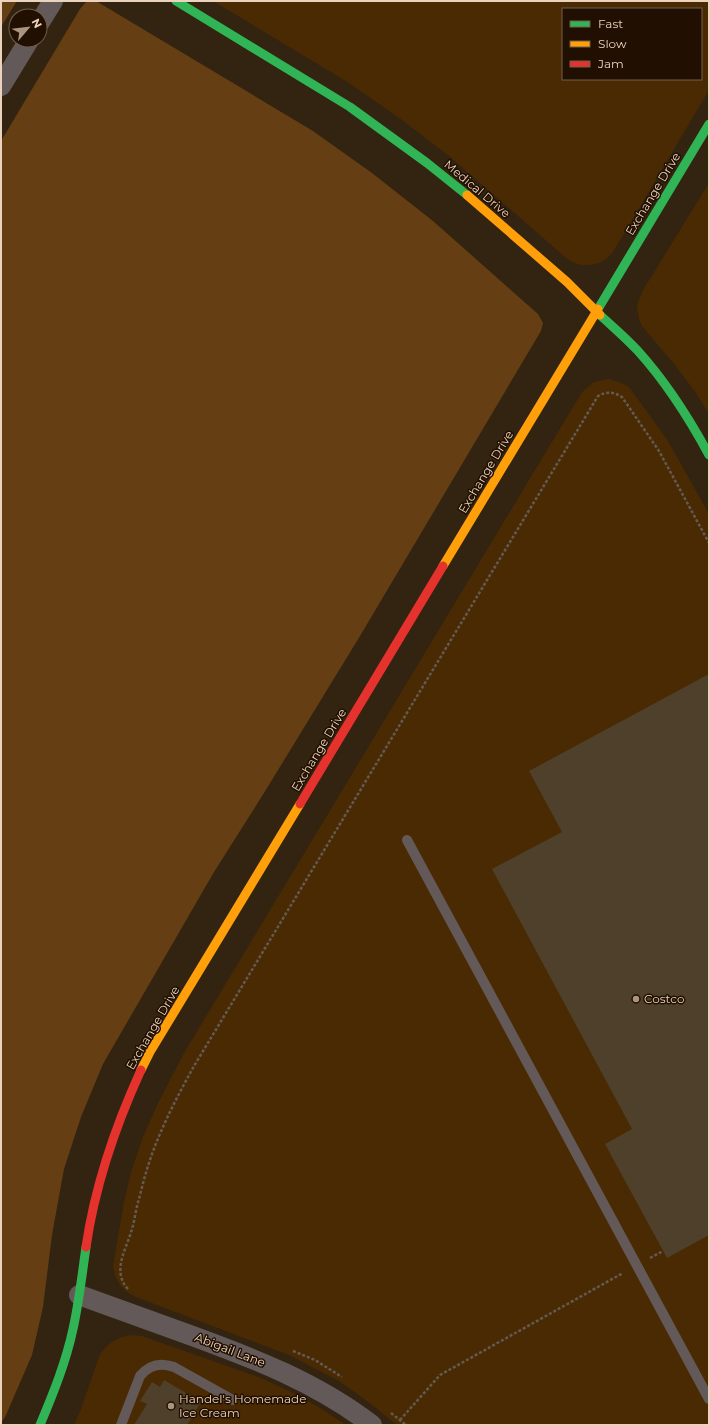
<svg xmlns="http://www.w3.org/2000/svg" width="710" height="1426" font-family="Montserrat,sans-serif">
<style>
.built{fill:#492a03;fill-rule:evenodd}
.green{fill:#653e13}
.building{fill:#4e402a}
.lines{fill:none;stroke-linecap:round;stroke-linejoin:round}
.path{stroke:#655a52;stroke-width:2.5;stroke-dasharray:3 2;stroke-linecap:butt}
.lane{stroke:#635958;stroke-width:10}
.street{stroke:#635958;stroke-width:20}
.fast{stroke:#30b455;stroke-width:9}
.slow{stroke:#ff9f0a;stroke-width:9}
.jam{stroke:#e5322d;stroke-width:9}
.poi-dot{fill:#ab9581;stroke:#211001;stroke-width:1.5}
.labels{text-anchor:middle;stroke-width:3;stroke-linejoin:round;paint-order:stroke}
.street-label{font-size:12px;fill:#ecd3bd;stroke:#211001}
.poi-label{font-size:12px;fill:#ecd3bd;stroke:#211001;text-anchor:start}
</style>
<rect width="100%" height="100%" fill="#332311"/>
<g class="built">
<path d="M213 1H709V90L613 252 606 259 599 263 590 265H581L572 262 565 257 449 156 402 120 349 83ZM563 9H701V79H563Z"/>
<path d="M709 183V414L696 393 675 365 642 326 639 320 637 305 643 290Z"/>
<path d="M609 379 624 384 630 388 635 395 668 441 709 514V1425H397L367 1401 339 1381 289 1355 136 1297 127 1292 120 1285 115 1276 113 1266 124 1202 131 1172 143 1137 158 1103 184 1053 582 392 594 382Z"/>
<path d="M132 1335 142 1336 261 1378 289 1391 317 1406 346 1425H74L81 1409 100 1354 106 1347 112 1342 122 1337Z"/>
</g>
<g class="green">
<path d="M1 1H17L1 27Z"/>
<path d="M89 1H96L313 131 372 173 433 221 538 314 543 323 541 331 360 636 264 793 214 872 103 1064 81 1117 64 1169 52 1235 43 1307 32 1355 6 1415 1 1423V141L80 9 85 3Z"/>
</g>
<g class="building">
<path d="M709 674V1235L667 1258 605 1144 632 1129 492 869 562 832 529 771Z"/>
<path d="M164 1380 201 1402 187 1425H134L147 1404 140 1401 152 1382 160 1387Z"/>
</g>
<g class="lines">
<g class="path">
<path d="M650 1258 663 1251"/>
<path d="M128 1289C111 1271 127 1248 132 1229 135 1219 136 1208 139 1199 142 1187 145 1175 149 1163 160 1129 177 1097 194 1066L598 396C607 391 614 392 622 397L659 451 709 543"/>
<path d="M293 1351 315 1360 342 1377"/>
<path d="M391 1413 406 1425"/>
<path d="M400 1420 440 1375 623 1273"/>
</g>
<g class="lane">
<path d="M407 840 709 1399"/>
<path d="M121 1425 140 1376C149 1365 160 1362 174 1367L233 1400"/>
</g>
<g class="street">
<path d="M40 22 53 1"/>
<path d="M1 86 29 40"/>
<path d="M79 1295C115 1308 151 1321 187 1334 253 1358 316 1382 372 1425"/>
</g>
<g class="fast">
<path d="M176 1 350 107 427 163 467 195"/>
<path d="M598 309 709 124"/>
<path d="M600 315C613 327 626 338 638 351 666 382 689 418 709 455"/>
<path d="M40 1425C53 1394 66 1362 73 1329 79 1302 82 1275 86 1247"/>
</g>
<g class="slow">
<path d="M467 195 567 282 600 315"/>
<path d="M443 566 598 309"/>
<path d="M141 1070 150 1052 300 804"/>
</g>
<g class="jam">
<path d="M300 804 443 566"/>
<path d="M86 1247C95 1185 115 1127 141 1070"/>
</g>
</g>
<g class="poi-dot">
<circle cx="636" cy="999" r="4"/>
<circle cx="171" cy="1406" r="4"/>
</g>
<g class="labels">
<g class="street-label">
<text transform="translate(477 189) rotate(40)" y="4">Medical Drive</text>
<text transform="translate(653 194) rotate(-59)" y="4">Exchange Drive</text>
<text transform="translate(486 472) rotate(-59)" y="4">Exchange Drive</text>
<text transform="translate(319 750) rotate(-59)" y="4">Exchange Drive</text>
<text transform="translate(153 1028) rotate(-60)" y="4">Exchange Drive</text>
<text transform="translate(230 1350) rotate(21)" y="4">Abigail Lane</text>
</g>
<g class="poi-label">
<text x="644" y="1003">Costco</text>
<text x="179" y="1403">Handel's Homemade<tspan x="179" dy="14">Ice Cream</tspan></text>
</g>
</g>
<rect width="710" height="1426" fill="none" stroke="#ecd3bd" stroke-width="4"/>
<rect x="562" y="8" width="140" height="72" fill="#211001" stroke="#725e4c"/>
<rect x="570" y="21" width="20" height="6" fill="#30b455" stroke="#725e4c"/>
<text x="598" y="28" font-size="12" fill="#ecd3bd">Fast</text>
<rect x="570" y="41" width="20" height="6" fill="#ff9f0a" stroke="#725e4c"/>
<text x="598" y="48" font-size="12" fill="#ecd3bd">Slow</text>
<rect x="570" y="61" width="20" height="6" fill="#e5322d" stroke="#725e4c"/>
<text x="598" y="68" font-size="12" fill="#ecd3bd">Jam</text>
<g transform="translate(28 28) rotate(62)"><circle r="19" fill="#211001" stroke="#725e4c"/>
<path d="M0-3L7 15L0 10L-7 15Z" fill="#ab9581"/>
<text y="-6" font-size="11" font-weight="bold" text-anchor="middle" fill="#ecd3bd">N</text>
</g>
</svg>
